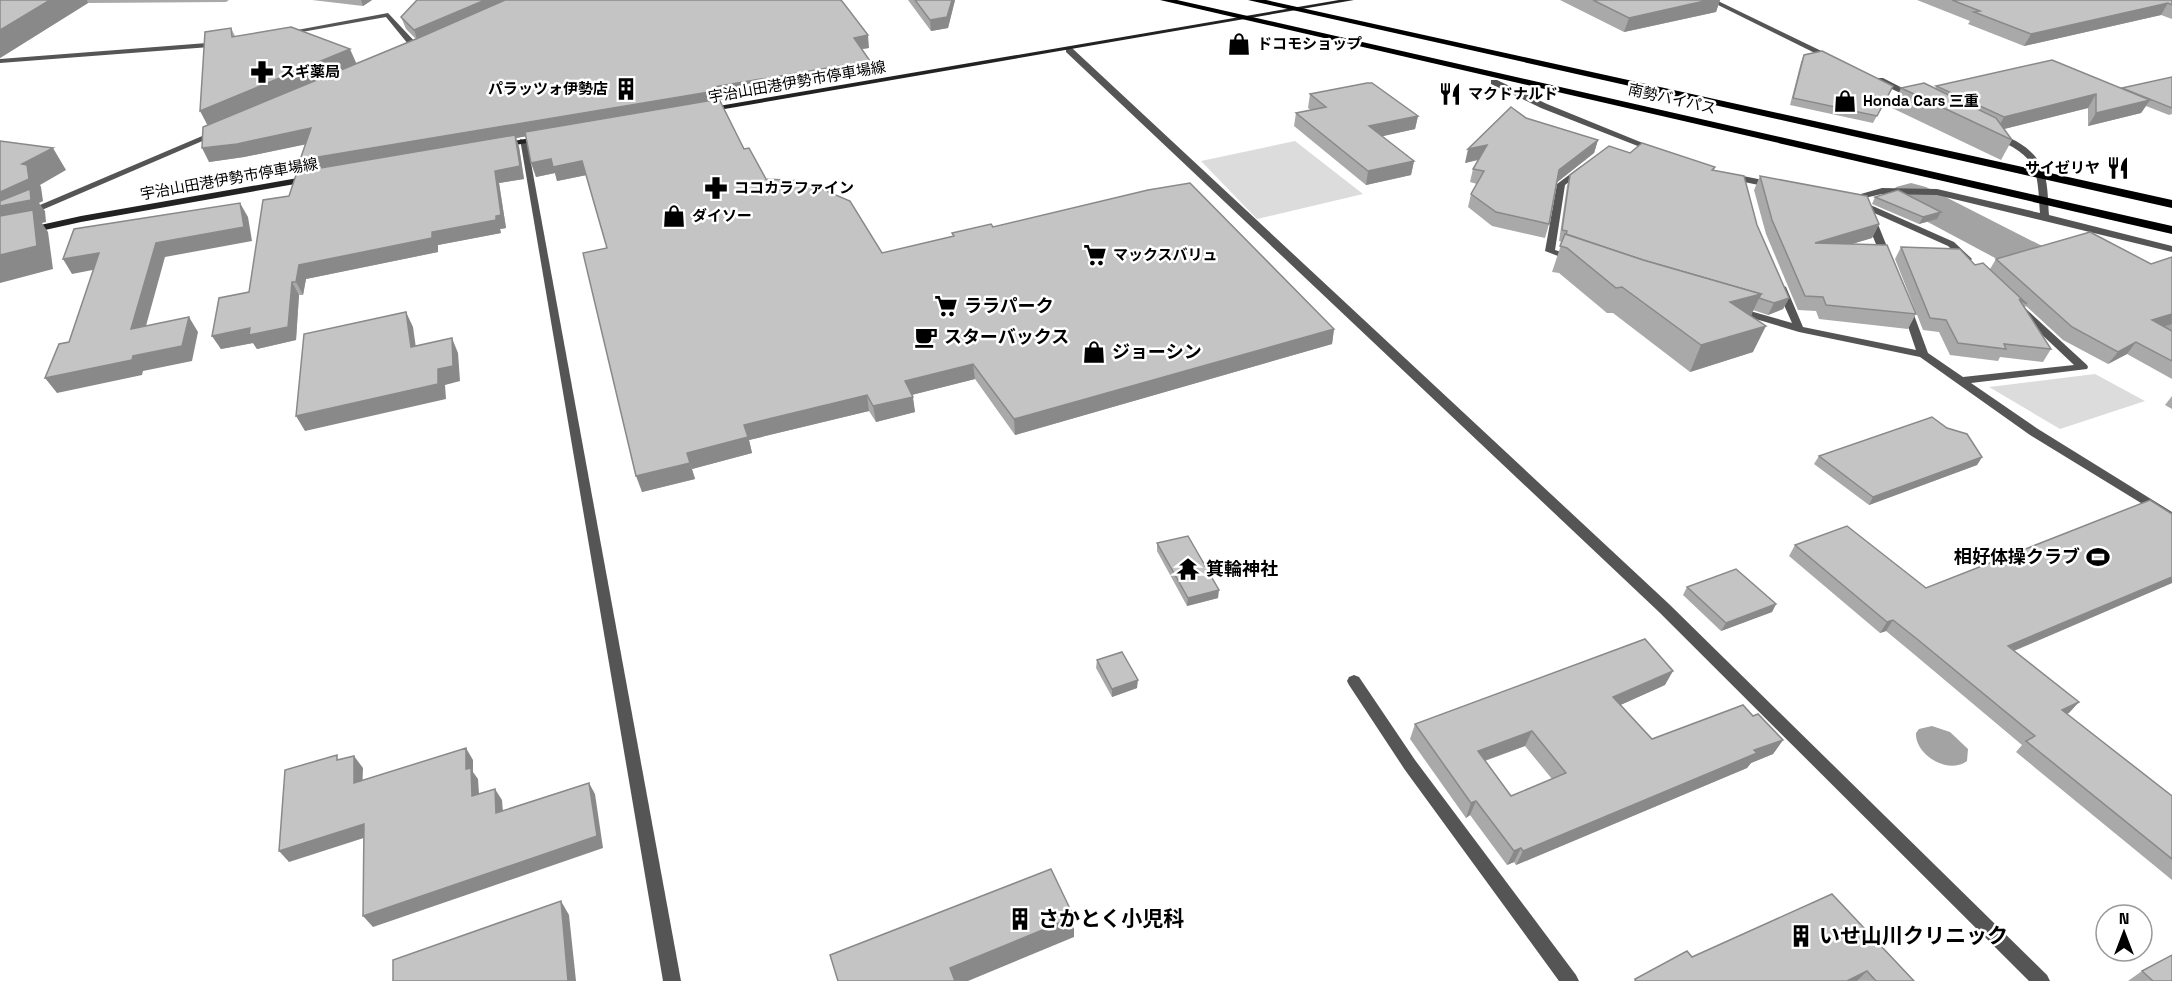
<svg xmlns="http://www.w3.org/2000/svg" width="2172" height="981" font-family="'Space Grotesk','Noto Sans JP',sans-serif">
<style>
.green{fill:#dcdcdc}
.water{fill:#a3a3a3}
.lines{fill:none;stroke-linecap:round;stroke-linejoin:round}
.river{fill:#a3a3a3;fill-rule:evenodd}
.minor{fill:#555;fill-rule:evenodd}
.tertiary{fill:#555;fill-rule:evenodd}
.secondary{fill:#222;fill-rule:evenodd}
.trunk{fill:#000;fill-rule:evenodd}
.wall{fill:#a9a9a9;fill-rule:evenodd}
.shaded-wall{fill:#898989}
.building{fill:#c4c4c4;stroke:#898989;stroke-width:1.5;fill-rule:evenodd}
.labels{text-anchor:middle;stroke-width:5;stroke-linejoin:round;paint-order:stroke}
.far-poi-label{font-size:15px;font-weight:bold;fill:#000;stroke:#fff;text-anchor:start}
.far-street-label{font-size:15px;fill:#000;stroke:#fff}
.poi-label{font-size:18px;font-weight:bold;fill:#000;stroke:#fff;text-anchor:start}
.near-poi-label{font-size:21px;font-weight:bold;fill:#000;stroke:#fff;text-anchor:start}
</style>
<rect width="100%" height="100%" fill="#fff"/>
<g class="green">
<path d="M1295 141 1363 194 1257 219 1201 161Z"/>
<path d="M2095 374 2145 401 2060 429 1989 387Z"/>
</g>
<path class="water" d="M1932 726 1950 732 1968 749 1967 761C1948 775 1915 755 1916 733L1919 729Z"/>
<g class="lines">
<path class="river" d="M1911 183 1926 187 2172 312V347L2154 343 1896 205 1890 196 1896 187Z"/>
<g class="minor">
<path d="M1708 0H1716L1838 59 1831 61Z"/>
<path d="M388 13 419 46V50H413L386 17 285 35 281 33Z"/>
<path d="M220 42 224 44 223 46 0 63V59Z"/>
<path d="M1066 48H1072L1669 604 2047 975 2050 981H2029L1659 612 1066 52Z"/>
<path d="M1877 78H1883L1920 97 1913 99 1877 82Z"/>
<path d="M1491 80H1497L1547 104 1660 150 1653 152 1541 108 1491 84Z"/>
<path d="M1994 133C2002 133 2009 138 2016 141 2049 160 2047 182 2049 215L2172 246V252L1937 195 1882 194 1847 202 1843 199 1882 188 1937 189 2040 213C2037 166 2038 159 1994 137Z"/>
<path d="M520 139 527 141 681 981H663Z"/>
<path d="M1581 166 1584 167V171L1565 185 1555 250 1574 256 1576 258 1571 261 1545 251 1557 184Z"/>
<path d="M1728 173 1773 182 1777 185 1773 188 1725 178V174Z"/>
<path d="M1866 203 1954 242 1972 259 1970 261H1964L1948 246 1863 208V204Z"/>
<path d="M1870 214 1875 217 1892 259 1890 261H1884L1882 259 1865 217Z"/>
<path d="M1781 284 1786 287 1803 327 1916 350 1901 306 1902 304H1910L1928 353 1963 377 2074 365 2016 310 2021 307 2025 308 2087 365 2088 367 2087 369 1971 383 2038 429 2172 512V522L2030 435 1920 357 1799 332 1732 312 1731 310 1736 307 1792 323 1776 287Z"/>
<path d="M1354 675 1359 677 1415 760 1576 975 1579 981H1559L1405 770 1349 685 1347 681 1349 677Z"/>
</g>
<path class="tertiary" d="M214 131 221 133 0 228V222Z"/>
<g class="secondary">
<path d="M1339 0H1354L707 112 703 110 707 108Z"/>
<path d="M542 136H545V140L503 147 499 145 503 143Z"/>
<path d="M309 176 313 179 312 181 81 222 0 240V234L81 216Z"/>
</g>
<g class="trunk">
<path d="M1160 0H1177L2172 226V234Z"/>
<path d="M1248 0H1266L2172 200V208Z"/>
</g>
</g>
<g class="wall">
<path d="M0 0H229L226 2 88 3 0 58Z"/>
<path d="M312 0H372L363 6Z"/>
<path d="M908 0H955L948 28 931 31Z"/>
<path d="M1560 0H1720L1716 12 1624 32Z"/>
<path d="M1917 0H2172V19L2161 15 2024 46 1968 24 1970 21Z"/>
<path d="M401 17 869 48 862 49 872 74 720 100 744 149 766 179 882 253 953 236 952 233 993 227 1334 329 1332 344 1015 435 975 379 912 395 915 412 876 422 869 411 749 440 752 453 692 469 695 479 642 492 607 248 586 175 557 181 555 173 536 177 526 136 516 138 519 147 524 179 499 183 506 228 500 229 501 233 438 245V252L306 279 303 295H299L296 340 257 349 253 343 221 349 212 336 249 292 289 196 305 171 306 144 244 157 209 162 208 125 231 28 235 36 357 64 416 39 406 29Z"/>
<path d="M1804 55 1893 86 1873 123 1790 105 1801 62Z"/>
<path d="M2172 77V114L2169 115 2146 106 2141 113 2088 126V108L2004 129 2012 140 2001 160 1892 108 1901 88 1935 89 1936 86 2122 89Z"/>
<path d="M1310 94 1418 116 1415 129 1382 136 1414 161 1411 175 1366 185 1294 126 1296 113 1311 110 1308 108Z"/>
<path d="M1526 118 1598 140 1594 153 1557 182 1549 224 1545 238 1492 226 1468 207 1471 194 1477 184 1470 182 1473 169 1479 160 1465 163Z"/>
<path d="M1630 153 1715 167 1714 170 1757 225 1789 298 1783 309 1768 315 1753 310 1751 316 1753 352 1690 372 1613 313H1607L1559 273 1552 272 1562 242 1559 241 1567 186 1570 175Z"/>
<path d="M1760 176 1879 224 1872 238 1852 244 1916 314 1908 329 1819 319 1816 311 1798 310 1766 234 1754 190Z"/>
<path d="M1875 197 1941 212 1937 219 1919 224 1872 204Z"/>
<path d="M1901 247 1990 269 1996 259 2164 326 2172 331V379L2127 354 2108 364 2063 340 2026 306 2024 308 2051 349 2043 362 2000 357 1998 361 1950 355 1939 332 1923 330 1895 259Z"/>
<path d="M2172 396V409L2165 405Z"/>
<path d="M1819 456 1982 457 1977 465 1869 505 1814 464Z"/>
<path d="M1157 543 1218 598 1187 606 1157 551Z"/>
<path d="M1795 545 1926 588 2172 583 2014 651 2079 702 2067 714 2172 796V880L2016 752 2022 745 1909 650 1886 631 1880 633 1789 556Z"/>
<path d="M1687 587 1776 604 1772 612 1721 631 1683 595Z"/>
<path d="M1097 660 1137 688 1112 697 1096 668Z"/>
<path d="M1665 685 1620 705 1652 739 1753 716 1783 740 1773 754 1751 763 1747 768 1516 865 1514 862 1507 865 1470 815 1466 818 1410 739 1415 724ZM1525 746 1552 779 1511 796 1485 761Z"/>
<path d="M1832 894 1914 981H1634L1635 979 1692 957Z"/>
<path d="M2142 971 2172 981H2128Z"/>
</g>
<g class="shaded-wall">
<path d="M50 0H87L88 3 0 58V30Z"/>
<path d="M361 0H372L363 6Z"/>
<path d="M485 0H517L418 42 414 30Z"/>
<path d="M952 0H955L948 28 931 31 930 20Z"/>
<path d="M1704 0H1720L1716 12 1624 32 1629 18Z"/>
<path d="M2168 3 2161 15 2024 46 2031 34Z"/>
<path d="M868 35 869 48 855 50 854 38Z"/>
<path d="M350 49 358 67 210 130 200 111Z"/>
<path d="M870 61 872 74 717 100 718 104 516 138 519 147 524 179 499 183 506 228 500 229 501 233 438 245V252L306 279 303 295 296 282 299 265 432 232 307 174 300 160 713 87Z"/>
<path d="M2096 94 2088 108 1996 131 2004 117Z"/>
<path d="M2150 100 2141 113 2088 126 2096 113Z"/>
<path d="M1418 116 1415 129 1366 140 1369 126Z"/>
<path d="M311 128 317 142 244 157 209 162 202 148Z"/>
<path d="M1598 140 1594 153 1555 184 1559 170Z"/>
<path d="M1487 145 1484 158 1465 163 1468 149Z"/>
<path d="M53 148 66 170 40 185 41 187 43 201 39 203 45 211 46 222 42 223 48 232 53 269 0 283V192L22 164Z"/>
<path d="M551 159 582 161 587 175 557 181 555 173 536 177 531 163Z"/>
<path d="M1414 161 1411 175 1366 185 1368 171Z"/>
<path d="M240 203 248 217 252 241 165 257 141 344 131 329 156 243Z"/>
<path d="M1941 212 1937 219 1919 224 1923 217Z"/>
<path d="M1879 224 1872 238 1808 257 1815 243Z"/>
<path d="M99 253 108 267 72 274 63 259Z"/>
<path d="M292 282 299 295 296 340 257 349 253 343 221 349 212 336Z"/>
<path d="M1761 294 1749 320 1730 302Z"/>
<path d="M1789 298 1783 309 1768 315 1774 303Z"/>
<path d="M406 312 413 327 418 362 411 347Z"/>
<path d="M2172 314V324L2143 333 2152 320Z"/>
<path d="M189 317 198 332 192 361 143 371 142 375 57 393 45 378 133 356Z"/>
<path d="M1766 326 1753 352 1690 372 1701 345Z"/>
<path d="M1334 329 1332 344 1015 435 1014 419Z"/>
<path d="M452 338 458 353 460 381 445 385 446 399 305 431 296 416 438 369Z"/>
<path d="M2136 342 2127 354 2108 364 2118 352Z"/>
<path d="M973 364 975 379 907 396 905 381Z"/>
<path d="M867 395 869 411 749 440 752 453 692 469 687 453 744 425Z"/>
<path d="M913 397 915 412 876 422 873 406Z"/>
<path d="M1982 457 1977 465 1869 505 1873 497Z"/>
<path d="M690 463 695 479 642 492 636 476Z"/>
<path d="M2172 577V583L1999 657 2008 646Z"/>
<path d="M1219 590 1218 598 1187 606 1188 598Z"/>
<path d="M1776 604 1772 612 1721 631 1726 623Z"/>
<path d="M1893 620 1886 631 1880 633 1887 622Z"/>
<path d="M1673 671 1665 685 1605 712 1613 697Z"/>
<path d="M1138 680 1137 688 1112 697V689Z"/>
<path d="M2079 702 2069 713 2052 720 2062 710Z"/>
<path d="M1532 731 1525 746 1472 765 1478 751Z"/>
<path d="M1783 740 1773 754 1751 763 1747 768 1516 865 1523 851 1754 750Z"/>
<path d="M466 748 473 760V772L478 779 480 808 472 796 466 769Z"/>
<path d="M354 756 363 768 362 794 354 783Z"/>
<path d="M589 783 595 794 603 848 373 927 363 916Z"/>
<path d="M495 789 502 800 504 825 496 813Z"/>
<path d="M1476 801 1470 815 1466 818 1471 803Z"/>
<path d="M364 824 373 835 289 862 279 851Z"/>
<path d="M1521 848 1514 862 1507 865 1514 851Z"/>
<path d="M561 901 569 915 576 981H568Z"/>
<path d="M1074 917V937L968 981H952L950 968Z"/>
<path d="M1867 971 1857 981H1847Z"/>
</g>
<g class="building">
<path d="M0 0H50L0 30Z"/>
<path d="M417 0H485L414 30 401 17Z"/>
<path d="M505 0H840L842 1 868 35 854 38 870 61 713 87 715 91 300 160 311 128 237 144 202 148 203 127 416 39Z"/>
<path d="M915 0H952L947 17 930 20Z"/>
<path d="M1593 0H1709L1629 18Z"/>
<path d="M1952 0H2172V5L2168 3 2031 34 1974 12 1980 11Z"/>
<path d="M291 27 350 49 200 111 205 32 231 28 232 37Z"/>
<path d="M1822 51 1893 86 1877 116 1793 98 1804 55Z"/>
<path d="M2052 60 2150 100 2096 113V94L2004 117 1936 86Z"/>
<path d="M2172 77V108L2122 88Z"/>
<path d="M1367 83H1372L1418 116 1369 126 1414 161 1368 171 1296 113 1326 107 1310 94Z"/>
<path d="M1924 83 1996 118 2012 140 1901 88Z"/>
<path d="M719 99 744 149 749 148 766 179 803 181 850 201 882 253 954 236 952 233 991 224 993 227 1148 190 1190 183 1334 329 1014 419 973 364 905 381 913 397 873 406 867 395 744 425 748 437 687 453 690 463 636 476 583 253 607 248 582 161 553 167 551 159 531 163 525 132Z"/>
<path d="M1511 107 1526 118 1598 140 1559 170 1549 224 1496 212 1471 194 1484 171 1473 169 1487 145 1468 149Z"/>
<path d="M515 135 520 166 495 171 501 215 496 216V220L432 232V238L299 265 296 282H292L288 327 249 335 250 328 212 336 219 298 249 292 263 200 289 196 297 172Z"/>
<path d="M0 141 53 148 22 164 27 165 29 179 0 192Z"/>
<path d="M1642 143 1715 167 1712 170 1744 176 1757 225 1789 298 1774 303 1759 298 1761 294 1643 260 1566 234 1567 231 1562 230 1570 175 1609 146 1630 153Z"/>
<path d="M1760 176 1867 196 1879 224 1815 243 1887 245 1916 314 1826 305 1823 297 1805 296 1772 220Z"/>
<path d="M30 189 31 200 0 206V201Z"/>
<path d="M1898 190 1941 212 1923 217 1875 197Z"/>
<path d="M240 203 244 227 156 243 131 329 189 317 182 346 133 356 132 360 45 378 59 344 69 342 99 253 63 259 74 229Z"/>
<path d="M33 210 37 246 0 255V216Z"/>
<path d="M2090 232 2151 264 2172 257V314L2152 320 2172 331V361L2136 342 2118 352 2072 327 1996 259Z"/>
<path d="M1565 234 1643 260 1761 294 1730 302 1766 326 1701 345 1622 287 1616 288 1567 248 1560 246Z"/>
<path d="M1901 247 1960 249 1975 265 1983 263 2027 304 2019 299 2051 349 2004 344 2006 349 1958 343 1946 320 1930 318Z"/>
<path d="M406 312 411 347 452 338 453 366 438 369V384L296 416 304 334Z"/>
<path d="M1932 417 1947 428 1967 434 1982 457 1873 497 1819 456Z"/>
<path d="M2150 500 2172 514V577L2008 646 2079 702 2062 710 2172 796V859L2026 741 2035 736 1917 639 1893 620 1887 622 1795 545 1847 526 1926 588Z"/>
<path d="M1188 536 1219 590 1188 598 1157 543Z"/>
<path d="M1736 569 1776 604 1726 623 1687 587Z"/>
<path d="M1645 639 1673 671 1613 697 1652 739 1743 705 1753 716 1758 714 1783 740 1754 750 1757 753 1523 851 1521 848 1514 851 1476 801 1471 803 1415 724ZM1532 731 1566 773 1511 796 1478 751Z"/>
<path d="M1122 652 1138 680 1112 689 1097 660Z"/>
<path d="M466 748V769L471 768 472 796 495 789 496 813 589 783 597 836 363 916 364 824 279 851 285 770 337 755V760L354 756V783Z"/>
<path d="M1051 869 1074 917 950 968 955 981H838L830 955Z"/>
<path d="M1832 894 1914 981H1876L1867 971 1847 981H1636L1635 979 1687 951 1692 957Z"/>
<path d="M561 901 568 981H393V960Z"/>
<path d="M2172 955V981H2153L2142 971Z"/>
</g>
<defs>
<g id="shop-bare" transform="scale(1.8)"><path d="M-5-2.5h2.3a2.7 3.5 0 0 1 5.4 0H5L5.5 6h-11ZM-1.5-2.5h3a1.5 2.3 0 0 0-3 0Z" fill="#000" stroke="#fff" stroke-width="2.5" paint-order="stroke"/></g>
<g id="pharmacy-bare" transform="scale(1.8)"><path d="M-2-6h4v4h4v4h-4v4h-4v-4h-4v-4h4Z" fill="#000" stroke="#fff" stroke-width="2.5" paint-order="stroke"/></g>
<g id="building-bare" transform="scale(1.8)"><path d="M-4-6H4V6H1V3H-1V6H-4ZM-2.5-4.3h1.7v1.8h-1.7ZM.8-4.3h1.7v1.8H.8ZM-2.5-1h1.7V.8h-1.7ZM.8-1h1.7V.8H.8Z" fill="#000" stroke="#fff" stroke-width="2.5" paint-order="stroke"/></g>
<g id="restaurant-bare" transform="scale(1.8)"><path d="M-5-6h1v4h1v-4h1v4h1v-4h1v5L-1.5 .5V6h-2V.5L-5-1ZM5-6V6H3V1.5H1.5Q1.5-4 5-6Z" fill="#000" stroke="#fff" stroke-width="2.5" paint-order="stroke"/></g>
<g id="supermarket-bare" transform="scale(1.8)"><path d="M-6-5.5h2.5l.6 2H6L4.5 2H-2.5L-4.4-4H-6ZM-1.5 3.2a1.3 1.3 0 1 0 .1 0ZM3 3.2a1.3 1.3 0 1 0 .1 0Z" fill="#000" stroke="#fff" stroke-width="2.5" paint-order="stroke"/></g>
<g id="cafe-bare" transform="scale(1.8)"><path d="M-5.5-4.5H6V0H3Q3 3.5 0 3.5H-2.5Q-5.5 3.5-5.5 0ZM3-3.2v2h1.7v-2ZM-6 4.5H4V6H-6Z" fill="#000" stroke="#fff" stroke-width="2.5" paint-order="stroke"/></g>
<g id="stadium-bare" transform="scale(1.8)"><path d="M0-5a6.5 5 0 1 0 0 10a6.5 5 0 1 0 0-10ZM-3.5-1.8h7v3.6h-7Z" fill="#000" stroke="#fff" stroke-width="2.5" paint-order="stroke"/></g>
<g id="temple-bare" transform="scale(1.8)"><path d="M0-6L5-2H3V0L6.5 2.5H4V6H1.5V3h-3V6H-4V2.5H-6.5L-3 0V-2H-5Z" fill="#000" stroke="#fff" stroke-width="2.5" paint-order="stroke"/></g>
</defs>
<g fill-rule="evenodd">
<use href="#shop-bare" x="1239" y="44"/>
<use href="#pharmacy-bare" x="262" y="72"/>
<use href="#building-bare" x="626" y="89"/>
<use href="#restaurant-bare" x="1450" y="94"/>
<use href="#shop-bare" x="1845" y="101"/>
<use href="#restaurant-bare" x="2118" y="168"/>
<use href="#pharmacy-bare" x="716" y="188"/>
<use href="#shop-bare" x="674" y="216"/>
<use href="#supermarket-bare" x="1095" y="255"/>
<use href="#supermarket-bare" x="946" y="306"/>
<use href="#cafe-bare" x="926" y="337"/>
<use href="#shop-bare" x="1094" y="352"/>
<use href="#stadium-bare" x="2098" y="557"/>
<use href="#temple-bare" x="1188" y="569"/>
<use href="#building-bare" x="1020" y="919"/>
<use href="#building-bare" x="1801" y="936"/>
</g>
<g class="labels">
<g class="far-poi-label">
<text x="1257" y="49">ドコモショップ</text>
<text x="280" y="77">スギ薬局</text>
<text x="608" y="94" text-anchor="end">パラッツォ伊勢店</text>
<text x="1468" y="99">マクドナルド</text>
<text x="1863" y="106">Honda Cars 三重</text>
<text x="2100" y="173" text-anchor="end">サイゼリヤ</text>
<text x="734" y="193">ココカラファイン</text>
<text x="692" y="221">ダイソー</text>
<text x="1113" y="260">マックスバリュ</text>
</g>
<g class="far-street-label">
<text transform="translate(797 82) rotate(-10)" y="5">宇治山田港伊勢市停車場線</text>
<text transform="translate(1672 99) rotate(13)" y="5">南勢バイパス</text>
<text transform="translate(229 179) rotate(-10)" y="5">宇治山田港伊勢市停車場線</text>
</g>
<g class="poi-label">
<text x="964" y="312">ララパーク</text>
<text x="944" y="343">スターバックス</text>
<text x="1112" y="358">ジョーシン</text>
<text x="2080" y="563" text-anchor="end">相好体操クラブ</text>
<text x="1206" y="575">箕輪神社</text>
</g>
<g class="near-poi-label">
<text x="1038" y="926">さかとく小児科</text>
<text x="1819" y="943">いせ山川クリニック</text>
</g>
</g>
<g transform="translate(2124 933)"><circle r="28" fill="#ffffff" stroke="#999999" stroke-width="1.5"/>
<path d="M0-4.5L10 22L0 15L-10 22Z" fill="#000000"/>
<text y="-9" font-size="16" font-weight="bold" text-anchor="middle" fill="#000000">N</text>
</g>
</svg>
